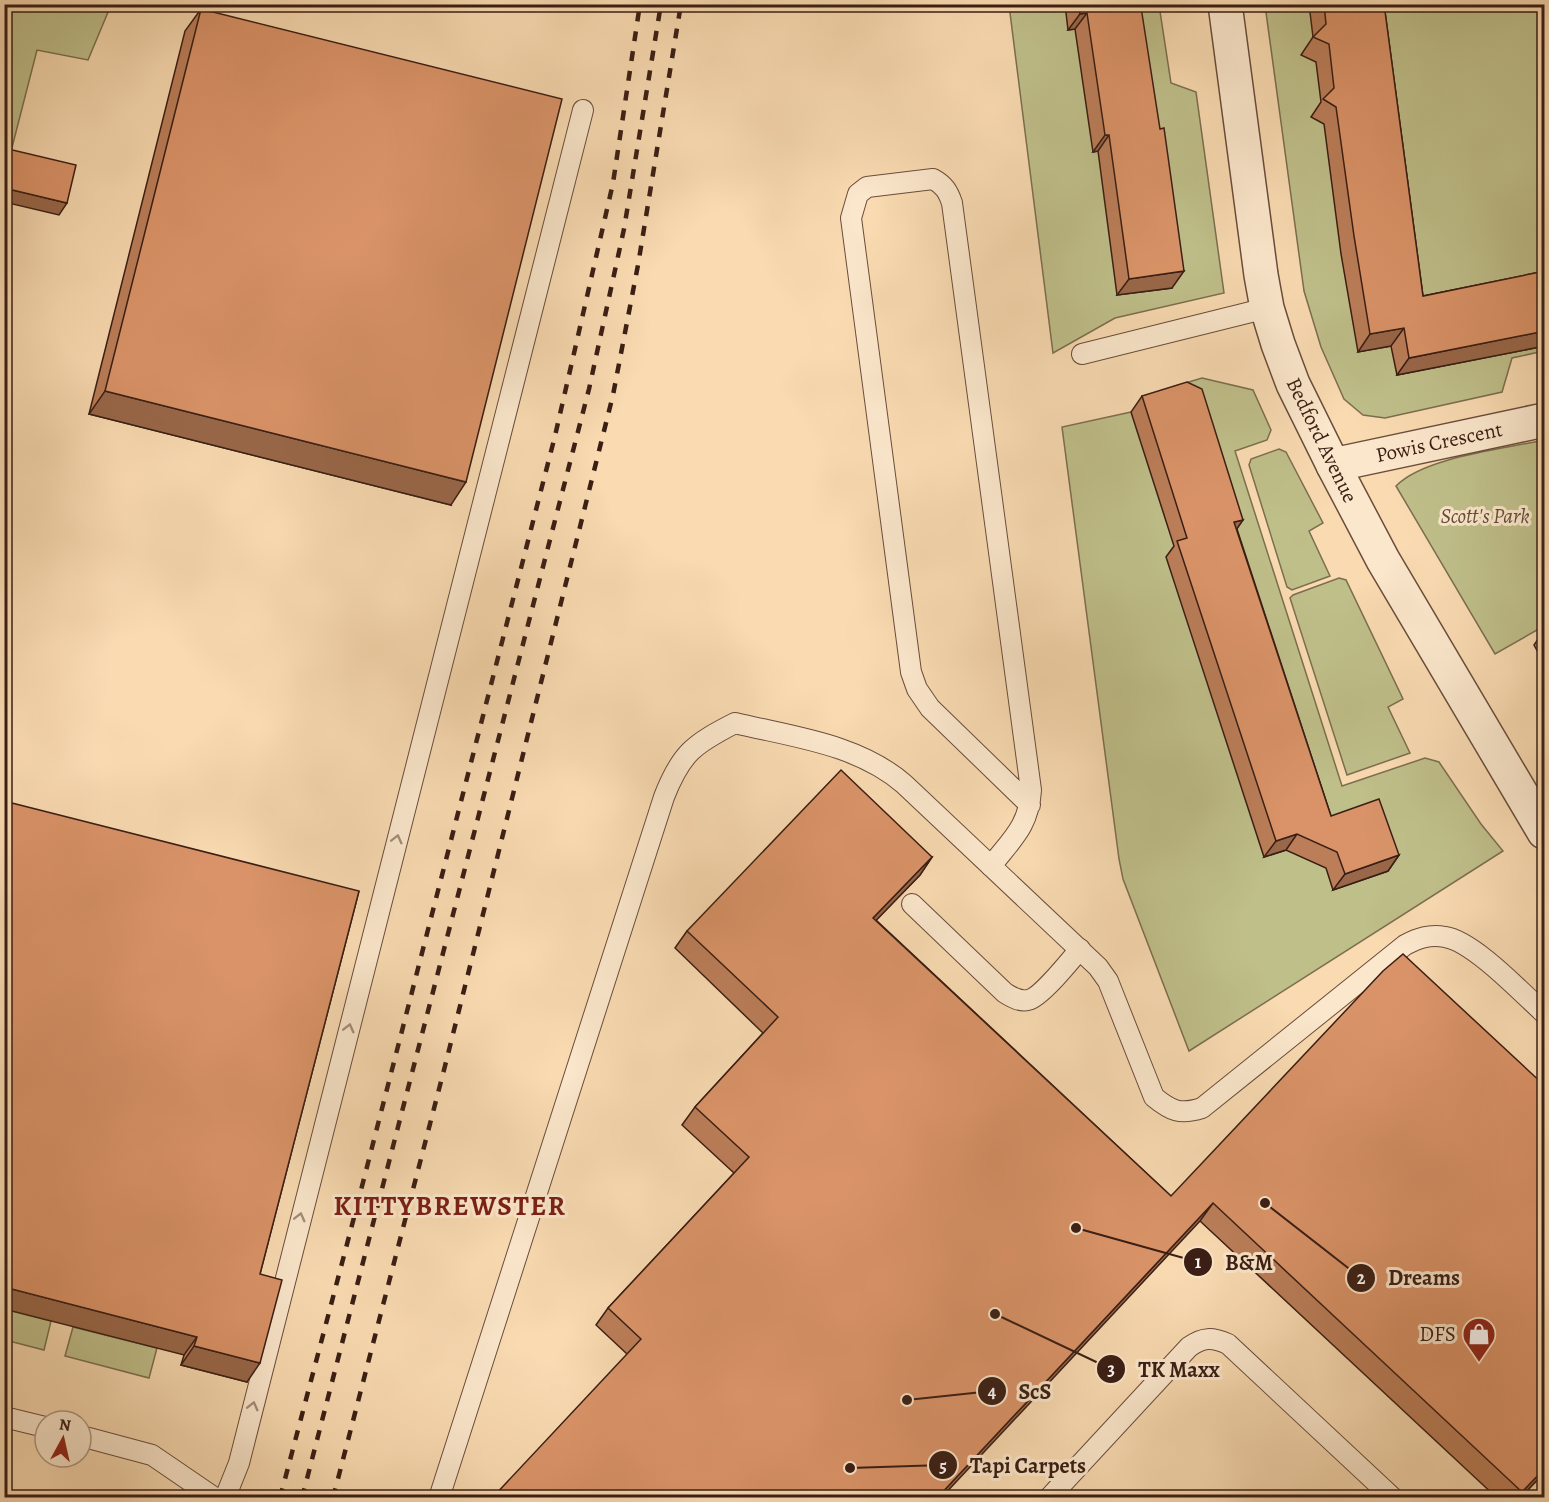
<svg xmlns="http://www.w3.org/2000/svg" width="1549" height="1502" font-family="Alegreya,serif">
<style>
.green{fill:#bfbf8a;stroke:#7c6e4f;stroke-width:1.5}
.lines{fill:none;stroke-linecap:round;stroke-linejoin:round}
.lane-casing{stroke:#6a4d3b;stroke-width:22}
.street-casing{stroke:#6a4d3b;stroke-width:36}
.lane{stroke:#fbe7cc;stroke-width:20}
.street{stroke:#fbe7cc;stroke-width:33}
.rail{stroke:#3a1e14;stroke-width:4.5;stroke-dasharray:10 10;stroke-linecap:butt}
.wall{fill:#bb7e59;stroke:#3a1e14;stroke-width:1.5}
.shaded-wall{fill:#996749;stroke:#3a1e14;stroke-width:1.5}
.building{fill:#da9368;stroke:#3a1e14;stroke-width:1.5}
.oneway{stroke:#a48d79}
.labels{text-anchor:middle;stroke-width:6;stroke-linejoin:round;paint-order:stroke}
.street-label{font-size:21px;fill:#3a1e14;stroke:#fbe7cc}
.park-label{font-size:21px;font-style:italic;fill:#624e37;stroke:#fbe7cc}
.poi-label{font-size:21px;fill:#3a1e14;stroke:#fbe7cc;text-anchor:end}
.district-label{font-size:27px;font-weight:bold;letter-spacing:1.5px;fill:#7a1f14;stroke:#fbe7cc}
.leader{fill:none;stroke:#3a1e14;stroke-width:2}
.callout-dot{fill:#3a1e14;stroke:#fbe7cc;stroke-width:2}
.mark-label{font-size:18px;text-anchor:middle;font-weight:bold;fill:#fff}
.callout-label{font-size:22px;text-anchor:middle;font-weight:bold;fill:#3a1e14;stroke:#fbe7cc;stroke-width:6;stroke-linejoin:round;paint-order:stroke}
</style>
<rect width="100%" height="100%" fill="#f9dab1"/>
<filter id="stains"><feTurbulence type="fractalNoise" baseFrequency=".00333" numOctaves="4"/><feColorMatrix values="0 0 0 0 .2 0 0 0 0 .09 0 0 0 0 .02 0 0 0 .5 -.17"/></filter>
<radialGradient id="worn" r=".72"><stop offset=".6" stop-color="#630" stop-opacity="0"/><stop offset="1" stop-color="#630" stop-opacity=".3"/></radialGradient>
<g class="green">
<path d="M5 5H111L88 60 37 50 8 163 5 162Z"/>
<path d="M1009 5H1159L1171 83 1196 92 1224 293 1115 318 1053 353Z"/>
<path d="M1265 5H1544V351L1512 358 1502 392 1385 418 1363 415 1344 399 1321 347 1304 291Z"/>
<path d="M1202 378 1253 390 1271 430 1267 440 1235 451 1342 786 1425 758 1439 762 1481 824 1503 851 1189 1051 1123 879 1119 859 1062 427 1131 412 1176 398 1172 387Z"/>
<path d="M1544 440V626L1495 654 1396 486C1424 457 1504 449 1544 440Z"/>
<path d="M1279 449 1286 452 1323 523 1309 531 1330 576 1292 590 1287 587 1249 465 1251 459Z"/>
<path d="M1339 578 1346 580 1403 699 1388 707 1410 753 1347 775 1290 598 1293 595Z"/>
<path d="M4 1309 51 1321 44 1350 5 1340Z"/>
<path d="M73 1327 157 1348 149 1378 65 1356Z"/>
</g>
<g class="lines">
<g class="lane-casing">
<g id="lane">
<path d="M1082 354 1267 308"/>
<path d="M991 866C1012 839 1029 826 1031 790L952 203C948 191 944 185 933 179L867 187 858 194 851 218 911 672 917 689 930 708 1030 805"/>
<path d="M912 904 1005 993C1012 997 1019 1002 1028 1000 1040 998 1071 960 1080 949"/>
<path d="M4 1417 45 1427"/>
<path d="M81 1436 152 1455 215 1498"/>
<path d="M225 1498 239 1463 583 110"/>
<path d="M439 1498 664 797C681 753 694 744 735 723 793 737 858 744 904 784L1098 967 1108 981 1154 1097C1171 1111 1180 1115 1202 1108L1405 945C1418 938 1430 934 1445 937 1473 941 1522 993 1544 1013"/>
<path d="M1049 1498 1189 1347C1203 1337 1212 1337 1228 1344L1393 1498"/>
</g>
</g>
<g class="street-casing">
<g id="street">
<path d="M1225 4 1261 275 1267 308 1278 344 1293 384 1333 465 1383 560 1544 832"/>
<path d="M1333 465 1544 420"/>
</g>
</g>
<use href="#lane" class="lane"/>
<use href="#street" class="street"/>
<g class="rail">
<path d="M280 1498 351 1229 555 436 613 183 640 4"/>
<path d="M302 1498 589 389 624 229 661 4"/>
<path d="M333 1498 445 1066 613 395 638 265 681 4"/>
</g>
</g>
<g class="wall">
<path d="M1065 4H1136L1172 288 1117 295 1098 151 1093 152 1075 29 1068 30Z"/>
<path d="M1309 4H1384L1423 296 1545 271V346L1397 375 1391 346 1358 352 1341 254 1324 124 1311 117 1321 102 1316 62 1301 55 1313 37Z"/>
<path d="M201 9 451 505 89 414 185 31Z"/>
<path d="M1142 396 1237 529 1331 816 1399 855 1388 871 1333 890 1326 868 1286 850 1264 857 1166 557 1174 546 1131 412Z"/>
<path d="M1545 634V665L1534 645 1540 636Z"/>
<path d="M932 857 920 875 876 920 1171 1196 1545 1086V1472L1521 1497H1496L1200 1221 627 1354 596 1325 608 1308 734 1173 682 1125 695 1107 763 1033 675 948 687 931Z"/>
<path d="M359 891 260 1274 247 1382 181 1365 184 1355Z"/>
</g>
<g class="shaded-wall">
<path d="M1087 13 1075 29 1068 30 1080 14Z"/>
<path d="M1105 135H1109L1098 151 1093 152Z"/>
<path d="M4 188 67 203 59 215 4 202Z"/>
<path d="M1184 271 1172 288 1117 295 1129 279Z"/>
<path d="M1404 328 1391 346 1358 352 1370 334Z"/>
<path d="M1545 331V346L1397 375 1409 358Z"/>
<path d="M105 391 466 482 451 505 89 414Z"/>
<path d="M1243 520 1232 536 1234 522Z"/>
<path d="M1297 834 1286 850 1264 857 1276 841Z"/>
<path d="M1399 855 1388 871 1333 890 1345 874Z"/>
<path d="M932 857 920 875 861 936 873 918Z"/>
<path d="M1213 1203 1200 1221 942 1497H938Z"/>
<path d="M4 1287 197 1337 184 1355 4 1309Z"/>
<path d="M194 1346 260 1363 247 1382 181 1365Z"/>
<path d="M1545 1468V1472L1521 1497H1518L1522 1492Z"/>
</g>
<g class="building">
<path d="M1078 4H1136L1137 6 1141 7 1160 129 1164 128 1184 271 1129 279 1109 135H1105L1087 13 1080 14Z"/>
<path d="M1324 4H1384L1423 296 1545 271V331L1409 358 1404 328 1370 334 1354 236 1336 107 1323 99 1334 88 1329 44 1313 37 1326 24Z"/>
<path d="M201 9 562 99 466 482 105 391Z"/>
<path d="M4 148 76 165 67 203 4 188Z"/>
<path d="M1187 382 1202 389 1243 520 1234 522 1331 816 1379 799 1399 855 1345 874 1337 852 1297 834 1276 841 1177 541 1187 538 1142 396Z"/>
<path d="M1545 634V644L1540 636Z"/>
<path d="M841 770 932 857 873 918 1171 1196 1383 971 1403 954 1545 1086V1468L1522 1492 1213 1203 938 1497H493L641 1339 608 1308 749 1157 695 1107 778 1017 687 931Z"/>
<path d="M4 801 359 891 260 1274 282 1280 260 1363 194 1346 197 1337 4 1287Z"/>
</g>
<defs><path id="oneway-chevron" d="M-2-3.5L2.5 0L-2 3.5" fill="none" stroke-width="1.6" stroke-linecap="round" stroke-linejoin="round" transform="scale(1.5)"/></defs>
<g class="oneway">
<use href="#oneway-chevron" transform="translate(397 839) rotate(-76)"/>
<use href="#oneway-chevron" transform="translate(349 1028) rotate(-76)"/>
<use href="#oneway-chevron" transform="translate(300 1217) rotate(-76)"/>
<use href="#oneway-chevron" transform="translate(253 1406) rotate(-76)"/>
</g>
<defs>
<g id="shop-pin" transform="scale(1.725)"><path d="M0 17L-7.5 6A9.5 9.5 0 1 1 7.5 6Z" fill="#8f2418" stroke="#fbe7cc"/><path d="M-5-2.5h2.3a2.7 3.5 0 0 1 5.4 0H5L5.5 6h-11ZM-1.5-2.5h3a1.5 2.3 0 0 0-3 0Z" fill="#fff"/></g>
</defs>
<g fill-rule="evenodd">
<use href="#shop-pin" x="1479" y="1334"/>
</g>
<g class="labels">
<g class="street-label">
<text transform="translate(1322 440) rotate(64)" y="7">Bedford Avenue</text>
<text transform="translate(1439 442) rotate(-12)" y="7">Powis Crescent</text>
</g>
<g class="park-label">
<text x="1485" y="523">Scott's Park</text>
</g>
<g class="poi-label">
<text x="1456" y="1341">DFS</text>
</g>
<g class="district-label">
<text x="450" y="1215">KITTYBREWSTER</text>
</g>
</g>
<path class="leader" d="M1076 1228L1198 1262M1265 1203L1361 1278M995 1314L1111 1369M907 1400L992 1391M850 1468L943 1465"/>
<g class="callout-dot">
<circle cx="1076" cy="1228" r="6"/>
<circle cx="1265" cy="1203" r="6"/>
<circle cx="995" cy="1314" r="6"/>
<circle cx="907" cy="1400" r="6"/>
<circle cx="850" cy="1468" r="6"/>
<circle cx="1198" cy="1262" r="15"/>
<circle cx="1361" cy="1278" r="15"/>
<circle cx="1111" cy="1369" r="15"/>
<circle cx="992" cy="1391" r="15"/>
<circle cx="943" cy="1465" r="15"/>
</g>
<g class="mark-label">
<text x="1198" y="1268">1</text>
<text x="1361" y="1284">2</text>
<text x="1111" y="1375">3</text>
<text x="992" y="1397">4</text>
<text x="943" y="1472">5</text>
</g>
<g class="callout-label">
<text x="1249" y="1270">B&amp;M</text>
<text x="1424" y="1285">Dreams</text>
<text x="1179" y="1377">TK Maxx</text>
<text x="1035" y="1399">ScS</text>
<text x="1028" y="1473">Tapi Carpets</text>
</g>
<rect width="1549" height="1502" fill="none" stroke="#f9dab1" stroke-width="24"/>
<rect x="6" y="6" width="1537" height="1490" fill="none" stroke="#3a1e14" stroke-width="3"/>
<rect x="12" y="12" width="1525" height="1478" fill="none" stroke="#3a1e14" stroke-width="1.5"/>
<g transform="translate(63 1439) rotate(8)"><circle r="28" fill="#fbe7cc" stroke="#ae9782" stroke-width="1.5"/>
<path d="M0-4.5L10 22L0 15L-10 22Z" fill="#8f2418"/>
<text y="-9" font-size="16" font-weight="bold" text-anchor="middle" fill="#3a1e14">N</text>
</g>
<rect width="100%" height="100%" filter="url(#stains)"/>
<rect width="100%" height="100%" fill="url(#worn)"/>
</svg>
